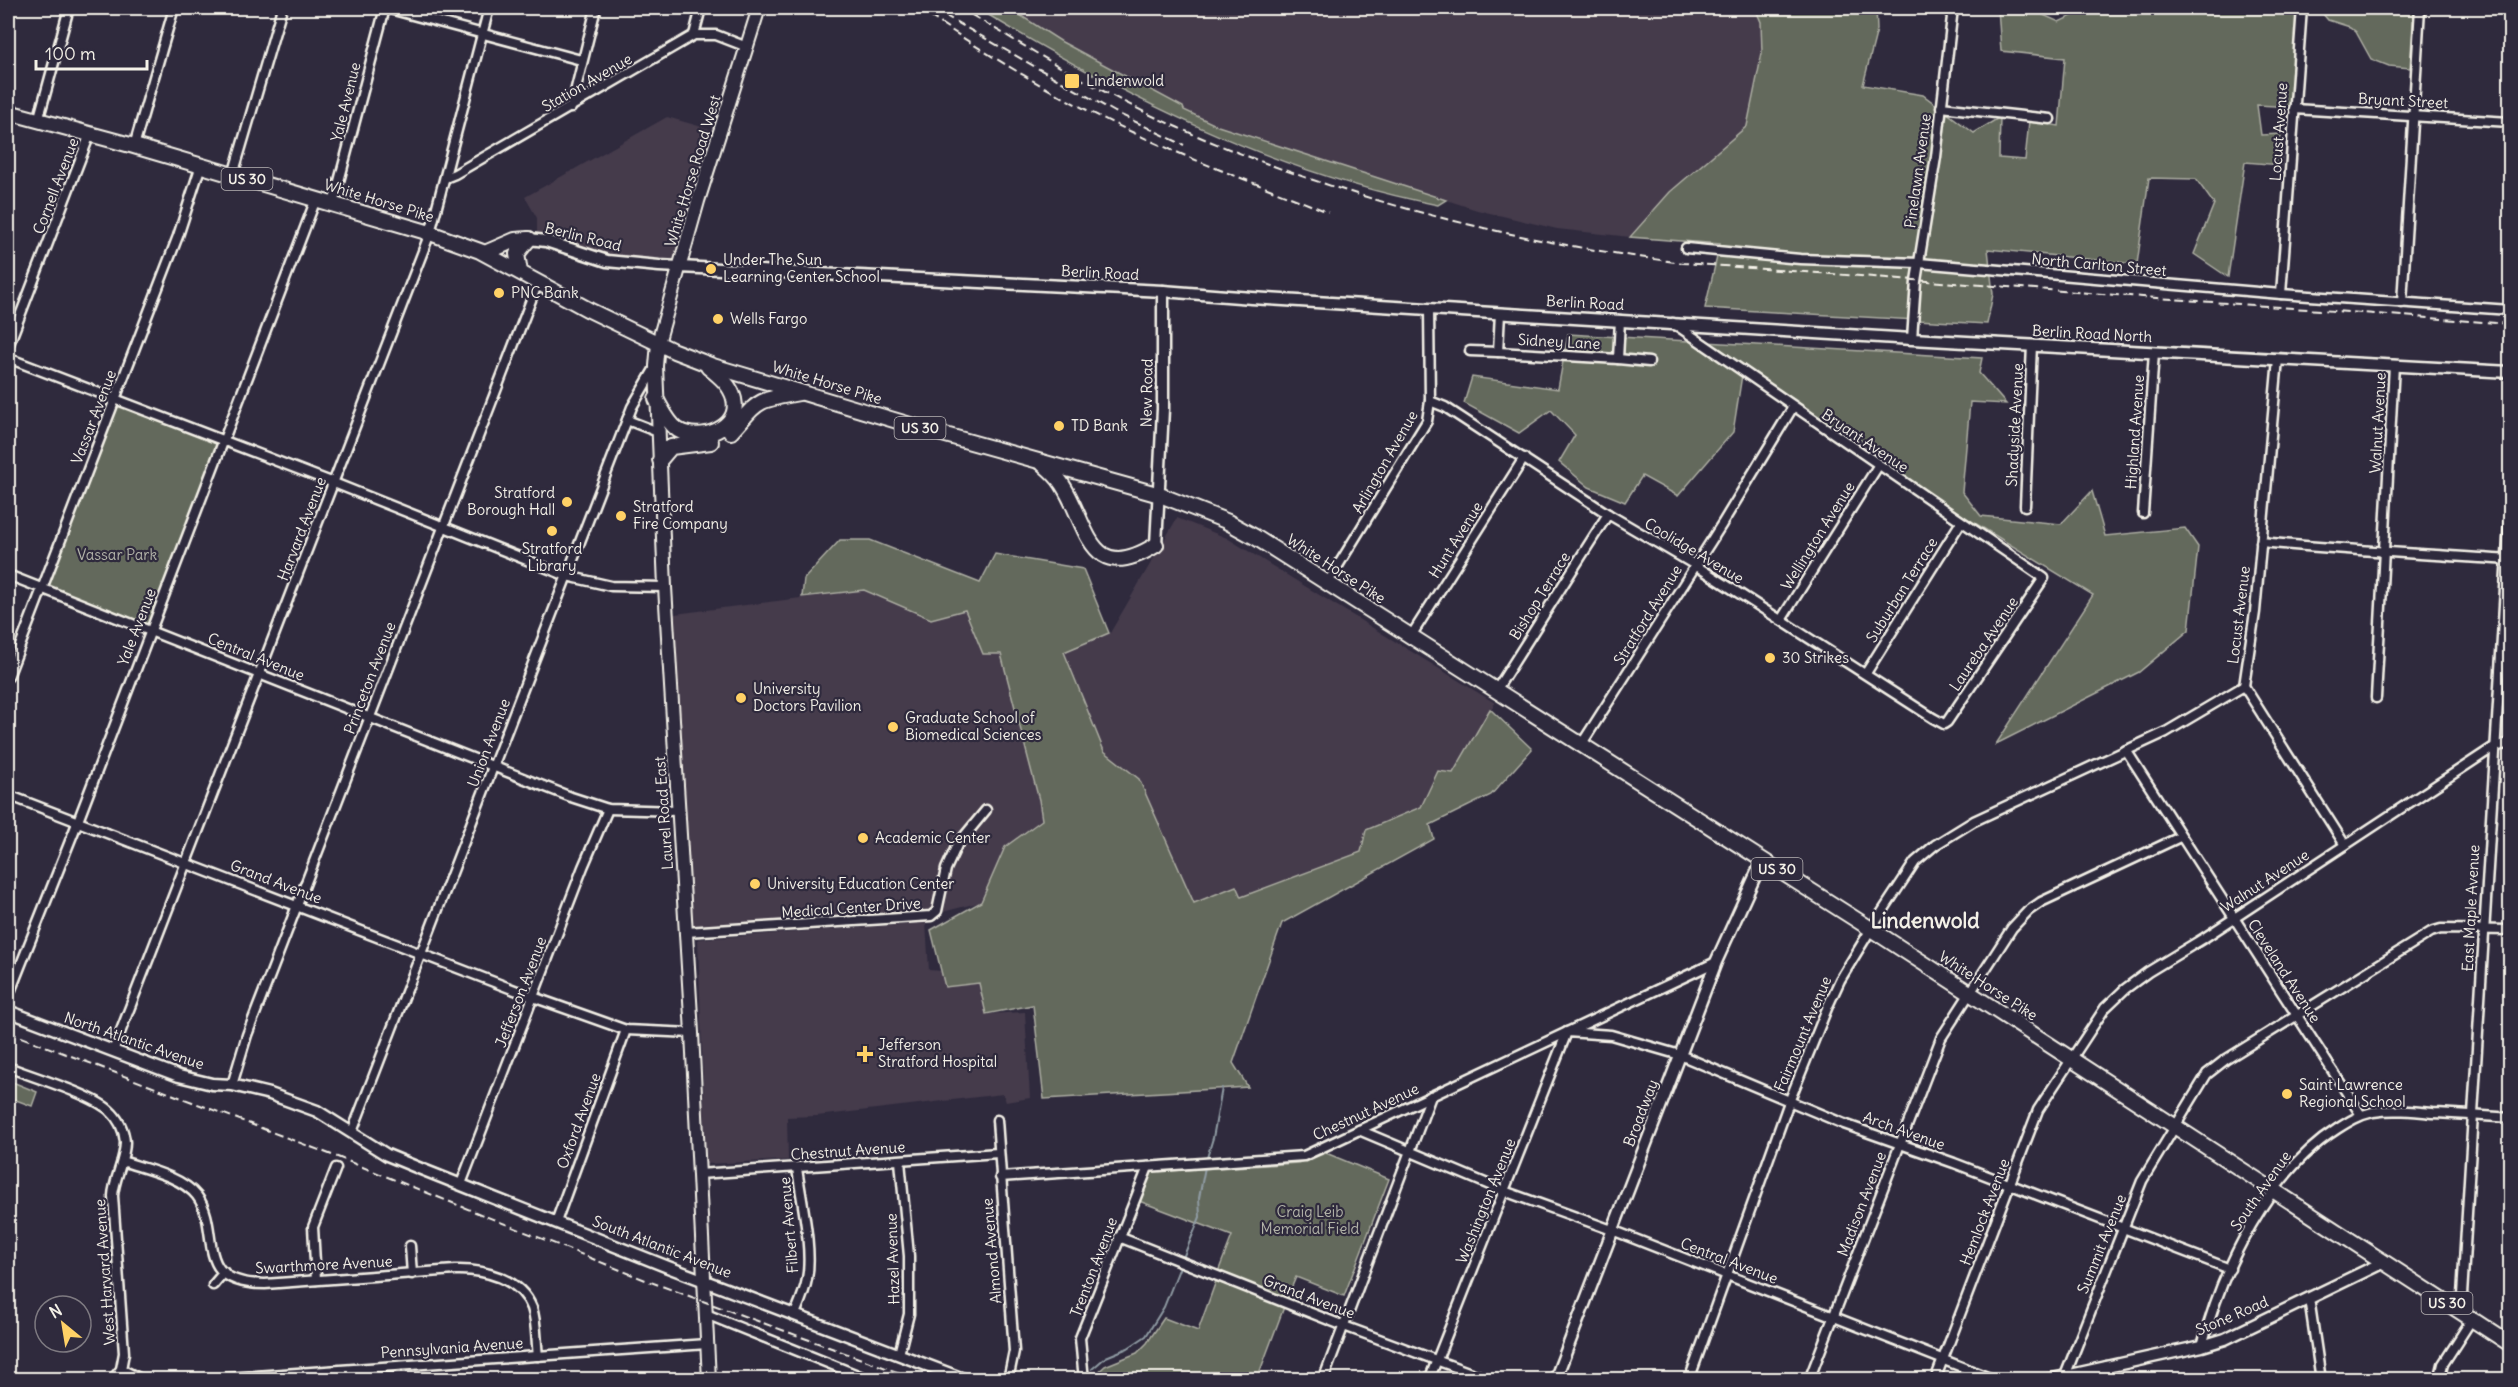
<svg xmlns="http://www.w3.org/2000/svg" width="2518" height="1387" font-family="Delius,sans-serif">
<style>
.built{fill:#443a4b}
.green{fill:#63695c;stroke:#acada2;stroke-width:1.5}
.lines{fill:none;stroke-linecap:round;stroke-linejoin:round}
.stream{stroke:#8f9ba3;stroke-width:2}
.minor-casing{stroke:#f4f1e8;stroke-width:13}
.tertiary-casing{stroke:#f4f1e8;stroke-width:15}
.secondary-casing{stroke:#f4f1e8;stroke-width:16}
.trunk-casing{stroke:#f4f1e8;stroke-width:18}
.minor{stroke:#2f2a3d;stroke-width:8}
.tertiary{stroke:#2f2a3d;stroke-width:10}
.secondary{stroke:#2f2a3d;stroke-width:12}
.trunk{stroke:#2f2a3d;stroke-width:14}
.rail{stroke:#f4f1e8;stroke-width:2;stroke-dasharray:9 4.5;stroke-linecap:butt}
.poi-dot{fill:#ffd166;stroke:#2f2a3d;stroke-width:2}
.labels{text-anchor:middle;stroke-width:4.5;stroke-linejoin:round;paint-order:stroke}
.shield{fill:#2f2a3d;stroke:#b9b5b5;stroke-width:1.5}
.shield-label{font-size:14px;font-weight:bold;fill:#f4f1e8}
.poi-label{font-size:15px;fill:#f4f1e8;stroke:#2f2a3d;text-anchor:start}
.street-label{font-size:15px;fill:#f4f1e8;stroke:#2f2a3d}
.park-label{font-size:15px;fill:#b3b4a9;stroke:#2f2a3d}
.district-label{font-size:21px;font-weight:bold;fill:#f4f1e8;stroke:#2f2a3d}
</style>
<rect width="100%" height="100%" fill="#2f2a3d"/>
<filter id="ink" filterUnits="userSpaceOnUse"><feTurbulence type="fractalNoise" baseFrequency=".0167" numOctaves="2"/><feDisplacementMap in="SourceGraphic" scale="12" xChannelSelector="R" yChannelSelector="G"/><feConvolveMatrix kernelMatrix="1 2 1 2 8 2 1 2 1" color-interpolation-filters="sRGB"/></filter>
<g filter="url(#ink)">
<g class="built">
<path d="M1009 8H1755L1761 22 1762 53 1747 126 1670 192 1630 237 1557 229 1477 210 1218 126 1184 110 1183 107 1062 42Z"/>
<path d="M667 117 720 132 680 268 607 261 537 240V218L525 197Z"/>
<path d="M1177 518 1227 538 1495 703 1453 773 1438 771 1421 807 1366 830 1361 852 1241 898 1235 886 1193 903 1139 779 1104 751 1064 651 1110 633Z"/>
<path d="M864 590 931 619 965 610 983 653 1001 654 1039 800 1042 820 1005 847 981 902 924 917 686 932 667 615Z"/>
<path d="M926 923 929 970 943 971 945 987 979 983 986 1014 1025 1012 1030 1098 1006 1102 1003 1094 817 1116 787 1117 788 1160 706 1164 698 939Z"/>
</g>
<g class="green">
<path d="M977 8H1009L1062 42 1183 107 1184 110 1218 126 1446 200 1438 205C1273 173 1120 95 977 8Z"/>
<path d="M1755 8H1876L1877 30 1863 85 1923 95 1974 133 2000 117 1999 158 2025 160 2029 121 2059 126 2065 58 2001 51 1998 8H2032L2030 9 2059 22 2089 8H2301L2294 107 2257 105 2261 135 2281 134V165L2245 162 2228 277 2194 254 2214 204 2196 179 2149 178 2137 264 1988 249 1993 294 1987 324 1705 308 1720 244 1630 237 1670 192 1747 126 1762 53 1761 22Z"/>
<path d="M2318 8H2414L2410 68 2389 66 2371 59 2356 32 2350 27 2328 20Z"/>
<path d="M1568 334 1982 358 1979 373 2006 404 1970 402 1962 492 1981 516 2061 524 2092 491 2105 536 2185 528 2198 547 2189 630 2139 672 1996 744 2093 595 1911 484 1880 450 1805 413 1742 375 1733 432 1678 496 1642 476 1625 502 1589 487 1559 462 1575 435 1551 410 1519 433 1464 403 1472 377 1558 389Z"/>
<path d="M115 399 223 440 150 630 42 589Z"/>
<path d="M840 540H870L980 583 995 554 1083 569 1109 633 1064 652 1104 751 1139 779 1194 903 1236 886 1241 897 1361 852 1366 830 1421 807 1438 771 1453 773 1490 709 1532 749 1491 795 1430 825 1434 839 1282 923 1233 1063 1248 1087 1044 1099 1033 1005 986 1014 979 983 945 987 931 930 981 902 1005 847 1042 820 1039 800 1001 654H983L965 610 931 619 864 590 802 597 804 579Z"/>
<path d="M10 1081 37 1092 32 1106 8 1097Z"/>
<path d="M1326 1153 1389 1179 1344 1296 1296 1277 1287 1298 1218 1272 1232 1236 1139 1201 1151 1172 1298 1163Z"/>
<path d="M1216 1281 1284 1307 1257 1379H1207L1190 1373 1187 1379H1091L1105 1366 1137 1353 1147 1343 1164 1318 1198 1331Z"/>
</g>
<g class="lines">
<g class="stream">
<path d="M1206 1161 1213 1138 1222 1088"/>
<path d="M1183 1258 1200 1217 1199 1198 1205 1167"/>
<path d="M1092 1369 1106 1357 1128 1348 1146 1336 1164 1307 1181 1264"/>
</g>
<g class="minor-casing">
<g id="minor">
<path d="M386 8 581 60"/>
<path d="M694 35 701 8"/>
<path d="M1941 107 2050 119"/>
<path d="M571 108 596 8"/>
<path d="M2294 109 2510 122"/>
<path d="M38 121 69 8"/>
<path d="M134 146 174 8"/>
<path d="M233 175 282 8"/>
<path d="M445 178 455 174 694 35H716L747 47"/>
<path d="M333 204 385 8"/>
<path d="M1686 248 1800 259 1919 263 2281 294 2510 310"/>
<path d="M2281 294 2302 8"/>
<path d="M2402 303 2420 8"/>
<path d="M1500 313 1498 352 1618 359 1620 320"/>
<path d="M1912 339 1916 281 1936 157 1953 8"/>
<path d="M8 347 90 134"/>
<path d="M1470 351 1498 352"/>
<path d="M8 358 334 483 567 576 611 586 665 587"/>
<path d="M1618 359 1649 362"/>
<path d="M2278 359 2255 612 2244 686 2345 845"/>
<path d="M1430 401 1445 407 1608 514 1695 565 1933 718 1944 724 1947 722 2044 578 1673 323"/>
<path d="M627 420 658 432"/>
<path d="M2025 506 2032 345"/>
<path d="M2143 513 2154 352"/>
<path d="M2261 542C2344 550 2427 554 2510 560"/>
<path d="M8 575 571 797 608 809 679 811"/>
<path d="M1328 582 1427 421 1430 401 1429 309"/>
<path d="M1781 620 1878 466"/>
<path d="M1411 636 1524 458"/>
<path d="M1866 673 1961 522"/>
<path d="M8 677 178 236 201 165"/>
<path d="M1495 692 1608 514"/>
<path d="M2376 698 2394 365"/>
<path d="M1581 745 1722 524 1793 407"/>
<path d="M2126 750 2361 1115"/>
<path d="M8 795 533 997 626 1030 692 1033"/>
<path d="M686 932 931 916 937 911 946 869 957 845 986 810"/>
<path d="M8 997 78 821 316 199"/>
<path d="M113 1051 430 233 489 8"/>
<path d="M8 1067C33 1077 91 1094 109 1110 118 1118 124 1130 125 1142 125 1161 114 1178 113 1196L124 1353 121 1369 112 1380"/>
<path d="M232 1085 247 1035 538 282"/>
<path d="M997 1120 1014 1351 1008 1380"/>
<path d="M1359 1130 1504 1191 1612 1230 1995 1380"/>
<path d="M352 1132 632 407 656 366"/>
<path d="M122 1161C145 1169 181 1176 197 1196 223 1231 190 1284 265 1284L455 1270C484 1269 520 1278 532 1308 537 1323 536 1341 538 1356"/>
<path d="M699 1174 998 1153"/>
<path d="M1000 1177 1304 1156 1716 962"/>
<path d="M461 1184 583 867 608 809"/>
<path d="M556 1222 626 1030"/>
<path d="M1119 1237 1344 1326 1490 1380"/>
<path d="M410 1246 412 1274"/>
<path d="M316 1280 313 1227 336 1168"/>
<path d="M213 1285 224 1272"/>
<path d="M2309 1298 2321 1380"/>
<path d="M2461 1312 2510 506"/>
<path d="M706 1314 870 1380"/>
<path d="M795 1314C800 1302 805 1291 807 1279 813 1249 801 1199 797 1168"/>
<path d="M2202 1346C2222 1269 2268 1173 2337 1129 2348 1122 2359 1115 2373 1112 2393 1109 2413 1111 2433 1113 2459 1114 2485 1116 2510 1118"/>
<path d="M899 1354 909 1314V1256L900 1161"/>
<path d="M121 1369 143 1380"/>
<path d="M2065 1376 2142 1181 2207 1074 2225 1060 2431 932 2441 929 2510 930"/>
<path d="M199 1380 707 1344"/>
<path d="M1084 1380 1080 1338 1148 1167"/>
<path d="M1323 1380 1431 1096"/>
<path d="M1429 1380 1567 1032 1611 1035 1680 1055 1844 1124 1954 1163 2230 1269"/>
<path d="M1689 1380 1789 1102 1828 1006 1840 980 1871 929 1915 862 1935 845 1974 821 2166 732 2244 686"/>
<path d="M1809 1380 1941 1038 2012 928 2028 911 2041 902 2180 837"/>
<path d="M1935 1380 2038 1110 2105 1008 2125 989 2148 972 2204 938 2494 747 2510 743"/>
<path d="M2439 1380 2443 1364 2472 1319"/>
</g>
</g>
<g class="tertiary-casing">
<g id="tertiary">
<path d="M529 239 546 241 607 261 659 266 1163 291 1252 298 1912 339 2510 372"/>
<path d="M1156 545 1163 409V291"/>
<path d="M8 1011 179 1076 212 1084 232 1085 270 1094 317 1111 387 1155 421 1169 668 1267 966 1380"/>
<path d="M2107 1367 2109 1380"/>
<path d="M1555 1380 1716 962 1762 861"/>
<path d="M2048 1380 2202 1346 2225 1339 2384 1262"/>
</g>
</g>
<g class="secondary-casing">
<path id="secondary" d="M709 1380 692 1033 665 587 656 366 658 343 698 201 759 8"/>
</g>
<g class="trunk-casing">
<g id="trunk">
<path d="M8 112 134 146 430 233 480 251 589 310 674 351 713 366 924 429 1160 495 1226 521 1255 537 1871 929 2510 1344"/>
<path d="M485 253 515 240 529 239"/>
<path d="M520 272 517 254 529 239"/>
<path d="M656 399C662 409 668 423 678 430 699 443 741 429 734 399 731 385 718 375 708 367"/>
<path d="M731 432C760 400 754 401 799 393"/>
<path d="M660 460 671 447 711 442"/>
<path d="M1043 464C1050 470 1057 476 1062 484 1089 525 1088 587 1156 545"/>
</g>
</g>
<use href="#minor" class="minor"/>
<use href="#tertiary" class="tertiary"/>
<use href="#secondary" class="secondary"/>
<use href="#trunk" class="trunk"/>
<g class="rail">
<path d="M918 8C987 55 1058 98 1134 133 1197 163 1264 186 1328 212"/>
<path d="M960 8C1032 50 1103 95 1179 128 1340 199 1510 241 1683 263L2510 324"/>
<path d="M944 15 1115 112 1184 145"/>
<path d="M8 1032 340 1158 648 1281 919 1380"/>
</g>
</g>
</g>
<g class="poi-dot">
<rect x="1064" y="73" width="16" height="16" rx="3"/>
<circle cx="711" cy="269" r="6"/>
<circle cx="499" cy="293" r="6"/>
<circle cx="718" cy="319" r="6"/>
<circle cx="1059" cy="426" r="6"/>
<circle cx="567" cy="502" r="6"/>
<circle cx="621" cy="516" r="6"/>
<circle cx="552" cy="531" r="6"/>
<circle cx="1770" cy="658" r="6"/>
<circle cx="741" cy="698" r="6"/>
<circle cx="893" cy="727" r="6"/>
<circle cx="863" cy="838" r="6"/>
<circle cx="755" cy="884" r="6"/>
<path d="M862 1045h6v6h6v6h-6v6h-6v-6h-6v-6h6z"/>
<circle cx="2287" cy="1094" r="6"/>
</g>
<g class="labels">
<g class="shield">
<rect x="221.5" y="168" width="51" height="22" rx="4.5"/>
<rect x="894.5" y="417" width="51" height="22" rx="4.5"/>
<rect x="1751.5" y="858" width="51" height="22" rx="4.5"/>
<rect x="2421.5" y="1292" width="51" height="22" rx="4.5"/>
</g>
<g class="shield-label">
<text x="247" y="184">US 30</text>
<text x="920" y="433">US 30</text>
<text x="1777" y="874">US 30</text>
<text x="2447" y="1308">US 30</text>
</g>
<g class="poi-label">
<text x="1086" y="86">Lindenwold</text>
<text x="723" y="265">Under The Sun<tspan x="723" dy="17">Learning Center School</tspan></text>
<text x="511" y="298">PNC Bank</text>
<text x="730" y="324">Wells Fargo</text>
<text x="1071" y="431">TD Bank</text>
<text x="555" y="498" text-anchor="end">Stratford<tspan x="555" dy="17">Borough Hall</tspan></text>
<text x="633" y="512">Stratford<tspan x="633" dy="17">Fire Company</tspan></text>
<text x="552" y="554" text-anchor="middle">Stratford<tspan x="552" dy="17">Library</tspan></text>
<text x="1782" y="663">30 Strikes</text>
<text x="753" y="694">University<tspan x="753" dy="17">Doctors Pavilion</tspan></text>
<text x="905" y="723">Graduate School of<tspan x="905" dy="17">Biomedical Sciences</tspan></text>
<text x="875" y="843">Academic Center</text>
<text x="767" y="889">University Education Center</text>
<text x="878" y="1050">Jefferson<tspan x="878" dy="17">Stratford Hospital</tspan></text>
<text x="2299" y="1090">Saint Lawrence<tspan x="2299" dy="17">Regional School</tspan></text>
</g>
<g class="street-label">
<text transform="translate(587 83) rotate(-30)" y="5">Station Avenue</text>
<text transform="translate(2403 101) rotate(3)" y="5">Bryant Street</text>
<text transform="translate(346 102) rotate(-76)" y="5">Yale Avenue</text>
<text transform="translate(2279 132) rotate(-86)" y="5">Locust Avenue</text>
<text transform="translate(693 171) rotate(-73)" y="5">White Horse Road West</text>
<text transform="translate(1918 171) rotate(-82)" y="5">Pinelawn Avenue</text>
<text transform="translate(56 186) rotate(-69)" y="5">Cornell Avenue</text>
<text transform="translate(379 201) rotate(17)" y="5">White Horse Pike</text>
<text transform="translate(583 237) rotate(14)" y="5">Berlin Road</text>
<text transform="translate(2099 265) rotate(5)" y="5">North Carlton Street</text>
<text transform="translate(1100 273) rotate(3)" y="5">Berlin Road</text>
<text transform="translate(1585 303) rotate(3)" y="5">Berlin Road</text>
<text transform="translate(2092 334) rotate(3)" y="5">Berlin Road North</text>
<text transform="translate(1559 342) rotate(3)" y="5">Sidney Lane</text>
<text transform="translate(827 383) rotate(17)" y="5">White Horse Pike</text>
<text transform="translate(1147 393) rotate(-89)" y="5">New Road</text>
<text transform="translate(94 417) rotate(-69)" y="5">Vassar Avenue</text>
<text transform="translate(2378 423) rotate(-87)" y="5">Walnut Avenue</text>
<text transform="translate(2015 425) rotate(-87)" y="5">Shadyside Avenue</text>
<text transform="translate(2135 432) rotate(-86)" y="5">Highland Avenue</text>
<text transform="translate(1865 441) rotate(34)" y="5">Bryant Avenue</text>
<text transform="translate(1385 462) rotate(-60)" y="5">Arlington Avenue</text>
<text transform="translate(302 529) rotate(-69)" y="5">Harvard Avenue</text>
<text transform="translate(1818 536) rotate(-58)" y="5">Wellington Avenue</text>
<text transform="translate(1456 540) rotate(-58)" y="5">Hunt Avenue</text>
<text transform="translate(1694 551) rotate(31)" y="5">Coolidge Avenue</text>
<text transform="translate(1336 569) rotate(33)" y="5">White Horse Pike</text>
<text transform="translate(1902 590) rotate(-58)" y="5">Suburban Terrace</text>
<text transform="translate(1540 596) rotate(-58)" y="5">Bishop Terrace</text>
<text transform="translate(1648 615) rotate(-58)" y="5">Stratford Avenue</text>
<text transform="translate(2239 615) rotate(-83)" y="5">Locust Avenue</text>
<text transform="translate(137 627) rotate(-69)" y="5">Yale Avenue</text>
<text transform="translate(1984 644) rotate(-56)" y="5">Laureba Avenue</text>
<text transform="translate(256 657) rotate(22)" y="5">Central Avenue</text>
<text transform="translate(370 678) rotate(-69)" y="5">Princeton Avenue</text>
<text transform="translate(489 743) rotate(-69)" y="5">Union Avenue</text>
<text transform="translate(664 813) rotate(-94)" y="5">Laurel Road East</text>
<text transform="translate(2265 881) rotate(-33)" y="5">Walnut Avenue</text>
<text transform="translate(276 882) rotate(21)" y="5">Grand Avenue</text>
<text transform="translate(851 908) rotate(-4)" y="5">Medical Center Drive</text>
<text transform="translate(2471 908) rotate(-87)" y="5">East Maple Avenue</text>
<text transform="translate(2284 971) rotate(57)" y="5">Cleveland Avenue</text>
<text transform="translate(1988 986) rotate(33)" y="5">White Horse Pike</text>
<text transform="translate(521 992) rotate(-69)" y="5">Jefferson Avenue</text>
<text transform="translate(1803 1034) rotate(-67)" y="5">Fairmount Avenue</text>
<text transform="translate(134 1041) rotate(19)" y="5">North Atlantic Avenue</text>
<text transform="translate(1366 1112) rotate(-25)" y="5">Chestnut Avenue</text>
<text transform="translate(1641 1113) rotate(-69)" y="5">Broadway</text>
<text transform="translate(579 1121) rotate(-70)" y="5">Oxford Avenue</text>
<text transform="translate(1904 1131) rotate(20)" y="5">Arch Avenue</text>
<text transform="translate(848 1151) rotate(-4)" y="5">Chestnut Avenue</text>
<text transform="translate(2261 1191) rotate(-55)" y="5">South Avenue</text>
<text transform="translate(1486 1201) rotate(-68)" y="5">Washington Avenue</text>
<text transform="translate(1862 1204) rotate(-69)" y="5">Madison Avenue</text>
<text transform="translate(1985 1212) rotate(-69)" y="5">Hemlock Avenue</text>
<text transform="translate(789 1225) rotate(-95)" y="5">Filbert Avenue</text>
<text transform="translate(2102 1244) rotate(-68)" y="5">Summit Avenue</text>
<text transform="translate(662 1247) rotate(21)" y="5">South Atlantic Avenue</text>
<text transform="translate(992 1251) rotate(-95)" y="5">Almond Avenue</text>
<text transform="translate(893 1259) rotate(-92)" y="5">Hazel Avenue</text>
<text transform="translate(1729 1261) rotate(21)" y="5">Central Avenue</text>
<text transform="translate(324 1265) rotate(-3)" y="5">Swarthmore Avenue</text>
<text transform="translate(1094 1267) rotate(-69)" y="5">Trenton Avenue</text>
<text transform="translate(105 1272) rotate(-94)" y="5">West Harvard Avenue</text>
<text transform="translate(1309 1297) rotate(21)" y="5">Grand Avenue</text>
<text transform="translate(2232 1316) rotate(-23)" y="5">Stone Road</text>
<text transform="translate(452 1348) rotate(-4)" y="5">Pennsylvania Avenue</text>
</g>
<g class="park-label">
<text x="117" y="560">Vassar Park</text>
<text x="1310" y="1217">Craig Leib<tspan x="1310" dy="17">Memorial Field</tspan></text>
</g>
<g class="district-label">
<text x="1925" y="928">Lindenwold</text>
</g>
</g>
<rect width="2518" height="1387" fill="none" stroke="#2f2a3d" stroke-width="30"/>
<rect x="15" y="15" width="2488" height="1357" fill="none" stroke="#f4f1e8" stroke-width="2" filter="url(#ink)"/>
<g transform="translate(63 1324) rotate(330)"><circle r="28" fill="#2f2a3d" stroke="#7e7a81" stroke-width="1.5"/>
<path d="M0-4.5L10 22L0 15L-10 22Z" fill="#ffd166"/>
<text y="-9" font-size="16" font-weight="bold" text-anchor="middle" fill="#f4f1e8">N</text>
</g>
<path d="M36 60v9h111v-9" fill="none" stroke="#f4f1e8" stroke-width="3"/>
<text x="45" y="60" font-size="18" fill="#f4f1e8" stroke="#2f2a3d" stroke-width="4.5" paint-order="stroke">100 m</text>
</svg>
